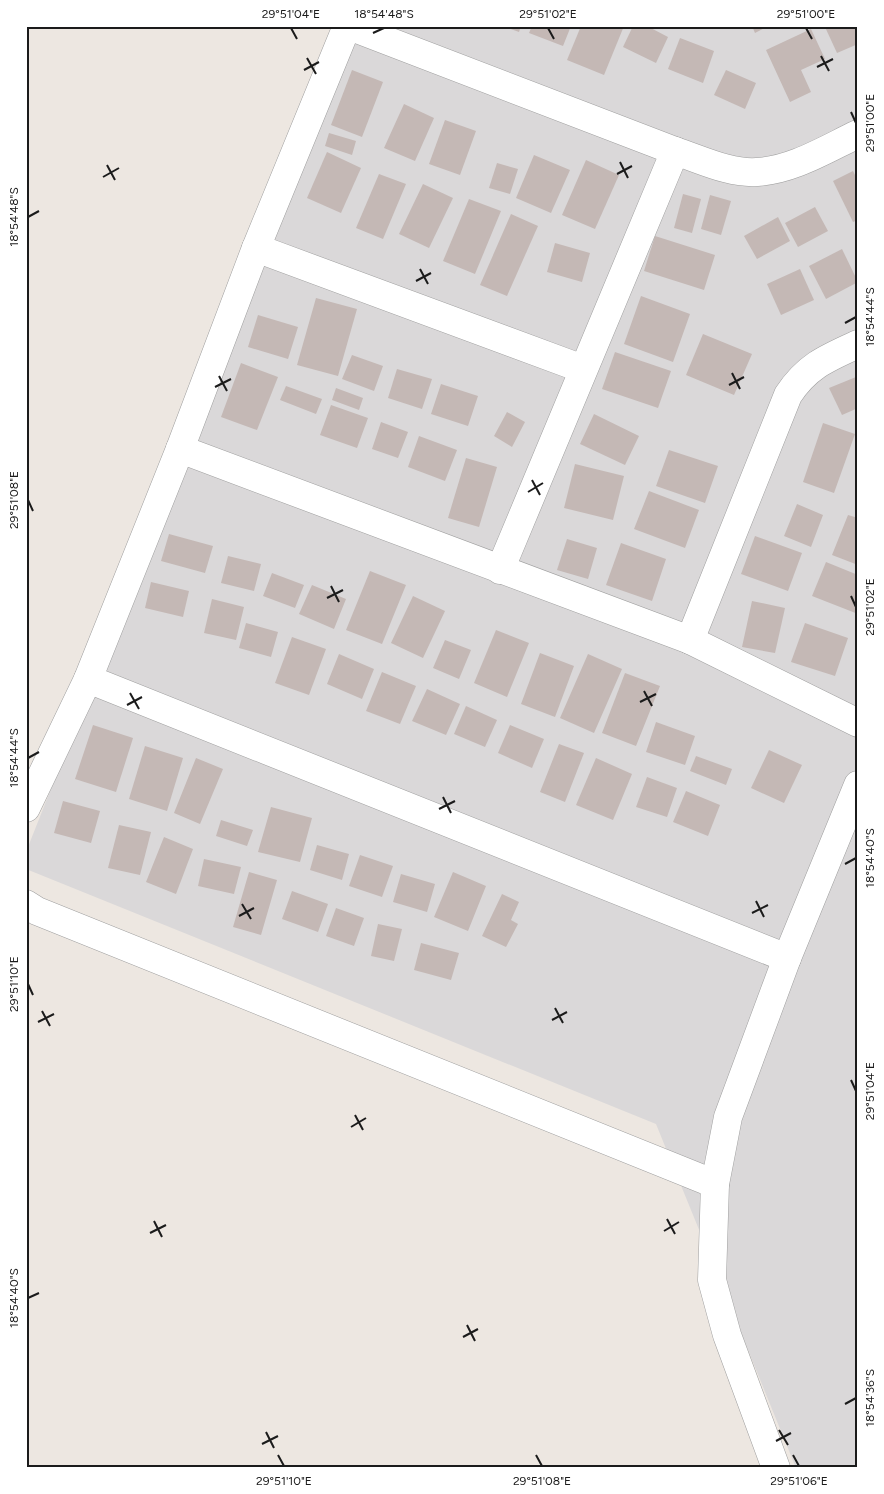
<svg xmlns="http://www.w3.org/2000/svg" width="884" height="1494" font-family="Figtree,sans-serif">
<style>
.residential{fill:#dad8d9}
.building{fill:#c4b8b5}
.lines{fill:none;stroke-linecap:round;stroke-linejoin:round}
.street-casing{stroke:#9f9f9f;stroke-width:29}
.street{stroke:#fff;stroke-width:28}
.ticks{fill:none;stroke:#1b1b1b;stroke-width:2}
.neatline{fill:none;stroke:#1b1b1b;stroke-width:2}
.ticks-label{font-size:12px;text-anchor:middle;fill:#1b1b1b}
</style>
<rect width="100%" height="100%" fill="#ede7e1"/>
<path class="residential" d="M353 26H858V1468H796L656 1124 26 869V852Z"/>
<g class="building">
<path d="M503 26H521L519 32Z"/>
<path d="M532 26H571L563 46 529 33Z"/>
<path d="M581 26H624L604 75 567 60Z"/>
<path d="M633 26H647L668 37 656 63 623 47Z"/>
<path d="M752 26H768L755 33Z"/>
<path d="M827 26H858V44L837 53 825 27Z"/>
<path d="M811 29 825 59 801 70 811 92 790 102 766 50Z"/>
<path d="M680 38 714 51 703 83 668 69Z"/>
<path d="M352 70 383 82 362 137 331 125Z"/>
<path d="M726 70 756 83 745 109 714 95Z"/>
<path d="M404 104 434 118 415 161 384 148Z"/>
<path d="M445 120 476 131 460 175 429 164Z"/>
<path d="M329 133 356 141 352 155 325 146Z"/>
<path d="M327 152 361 168 341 213 307 198Z"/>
<path d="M534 155 570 170 551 213 516 198Z"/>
<path d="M586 160 619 175 595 229 562 215Z"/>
<path d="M497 163 518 169 510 194 489 188Z"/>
<path d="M853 171 858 181V220L853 222 833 181Z"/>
<path d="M379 174 406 184 383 239 356 228Z"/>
<path d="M423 184 453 198 429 248 399 234Z"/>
<path d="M683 194 701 199 692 233 674 228Z"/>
<path d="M710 195 731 201 721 235 701 229Z"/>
<path d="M469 199 501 211 475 274 443 261Z"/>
<path d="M815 207 828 231 798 247 785 223Z"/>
<path d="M511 214 538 226 507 296 480 285Z"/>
<path d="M778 217 790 241 757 259 744 236Z"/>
<path d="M655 236 715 255 704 290 644 271Z"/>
<path d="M555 243 590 253 582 282 547 272Z"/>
<path d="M842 249 858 282 826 299 809 266Z"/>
<path d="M800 269 814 300 781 315 767 284Z"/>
<path d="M641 296 690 314 673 362 624 344Z"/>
<path d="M316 298 357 309 338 376 297 365Z"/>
<path d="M258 315 298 327 288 359 248 347Z"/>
<path d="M703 334 752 354 734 395 686 375Z"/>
<path d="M615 352 671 371 658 408 602 389Z"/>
<path d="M352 355 383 366 374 391 342 379Z"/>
<path d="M241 363 278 377 257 430 221 417Z"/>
<path d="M397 369 432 379 422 409 388 398Z"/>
<path d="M856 377 858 408 842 415 829 388Z"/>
<path d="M441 384 478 396 468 426 431 414Z"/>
<path d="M286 386 322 399 316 414 280 400Z"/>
<path d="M336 388 363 398 359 410 332 400Z"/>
<path d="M331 405 368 418 357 448 320 435Z"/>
<path d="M507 412 525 422 512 447 494 436Z"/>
<path d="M594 414 639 436 625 465 580 444Z"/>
<path d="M381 422 408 432 398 458 372 449Z"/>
<path d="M823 423 855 434 834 493 803 482Z"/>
<path d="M419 436 457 450 445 481 408 467Z"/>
<path d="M669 450 718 466 705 503 656 486Z"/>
<path d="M466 458 497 467 479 527 448 518Z"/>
<path d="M575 464 624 476 613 520 564 508Z"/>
<path d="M649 491 699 510 685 548 634 529Z"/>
<path d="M797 504 823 515 811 547 784 536Z"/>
<path d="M848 515 858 518V565L832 555Z"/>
<path d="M169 534 213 546 205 573 161 561Z"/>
<path d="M755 536 802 553 788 591 741 574Z"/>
<path d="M567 539 597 548 588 579 557 570Z"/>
<path d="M621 543 666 559 652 601 606 585Z"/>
<path d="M228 556 261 564 254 591 221 583Z"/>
<path d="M826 562 858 575V614L812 596Z"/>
<path d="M370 571 406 585 382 644 346 630Z"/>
<path d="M272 573 304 585 295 608 263 596Z"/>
<path d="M151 582 189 591 183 617 145 608Z"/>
<path d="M312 585 346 599 334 629 299 614Z"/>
<path d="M413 596 445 611 423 658 391 643Z"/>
<path d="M212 599 244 607 236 640 204 633Z"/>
<path d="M752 601 785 608 775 653 742 647Z"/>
<path d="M246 623 278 632 271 657 239 648Z"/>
<path d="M805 623 848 638 835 676 791 662Z"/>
<path d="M496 630 529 643 507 697 474 683Z"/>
<path d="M292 637 326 649 309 695 275 683Z"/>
<path d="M445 640 471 650 459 679 433 668Z"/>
<path d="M540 653 574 666 555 717 521 704Z"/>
<path d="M339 654 374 669 362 699 327 684Z"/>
<path d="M588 654 622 669 594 733 560 718Z"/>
<path d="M382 672 416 686 400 724 366 711Z"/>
<path d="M625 673 660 686 636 746 602 733Z"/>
<path d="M427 689 460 704 446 735 412 721Z"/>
<path d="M466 706 497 720 485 747 454 734Z"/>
<path d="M656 722 695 736 685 765 646 752Z"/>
<path d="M93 725 133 738 116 792 75 779Z"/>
<path d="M510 725 544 739 532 768 498 753Z"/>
<path d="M559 744 584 753 565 802 540 792Z"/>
<path d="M145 746 183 758 167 811 129 799Z"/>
<path d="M769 750 802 765 784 803 751 788Z"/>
<path d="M696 756 732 769 726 785 690 771Z"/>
<path d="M196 758 223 769 200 824 174 813Z"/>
<path d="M596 758 632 774 613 820 576 805Z"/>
<path d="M647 777 677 788 667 817 636 807Z"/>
<path d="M686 791 720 805 708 836 673 822Z"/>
<path d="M63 801 100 811 91 843 54 833Z"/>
<path d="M271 807 312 818 300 862 258 852Z"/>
<path d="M221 820 253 830 247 846 216 836Z"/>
<path d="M119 825 151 832 140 875 108 868Z"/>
<path d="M164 837 193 849 176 894 146 882Z"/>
<path d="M317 845 349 854 342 880 310 870Z"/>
<path d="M360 855 393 866 382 897 349 886Z"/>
<path d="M204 859 241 867 234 894 198 886Z"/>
<path d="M249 872 277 880 261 935 233 927Z"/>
<path d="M453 872 486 886 468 931 434 917Z"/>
<path d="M401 874 435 884 427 912 393 902Z"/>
<path d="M292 891 328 904 318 932 282 919Z"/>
<path d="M502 894 519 902 511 920 518 924 506 947 482 936Z"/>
<path d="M336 908 364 918 354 946 326 936Z"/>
<path d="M378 924 402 929 394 961 371 956Z"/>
<path d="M421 943 459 953 451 980 414 970Z"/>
</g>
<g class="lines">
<g class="street-casing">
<g id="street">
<path d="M349 26 675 151C700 159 730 174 757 172 793 170 826 149 858 134"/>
<path d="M256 248 583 369"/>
<path d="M180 449 690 640 858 723"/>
<path d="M500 570 675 151"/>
<path d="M690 640 788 395C807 366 827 358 858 344"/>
<path d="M88 679 787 958"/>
<path d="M26 808 88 679 180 449 256 248 347 26"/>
<path d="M26 904 37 911 715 1184"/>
<path d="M776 1468 727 1335 712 1280 715 1184 728 1117 787 958 858 785"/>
</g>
</g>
<use href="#street" class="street"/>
</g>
<path class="ticks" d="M291 28 297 39M548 28 554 39M806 28 812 39M373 33 384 28M821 56 829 71M307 58 316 74M817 67 833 59M304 70 319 62M851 112 856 123M620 162 628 178M107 165 115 180M617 174 632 166M103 177 119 168M28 217 39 211M420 269 428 284M416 281 431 273M845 323 856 317M732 373 740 389M219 376 227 391M729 385 744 377M215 387 231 379M532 480 540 495M528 492 543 483M28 500 33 511M331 586 339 602M851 596 856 607M327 598 343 590M644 691 652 706M130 693 139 709M640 702 656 694M127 705 142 697M28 758 39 752M443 797 451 813M439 809 455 801M845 864 856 858M756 901 764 917M242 904 251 919M752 913 768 905M239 916 254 908M28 984 33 995M555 1008 563 1023M42 1011 50 1026M552 1020 567 1012M38 1022 54 1014M851 1080 856 1091M355 1115 363 1130M351 1127 366 1118M667 1219 675 1234M154 1221 162 1237M664 1231 679 1222M150 1233 166 1225M28 1298 39 1293M467 1325 475 1341M463 1337 478 1329M845 1404 856 1398M779 1430 788 1445M266 1432 274 1448M776 1441 791 1433M262 1444 278 1436M278 1455 284 1466M536 1455 542 1466M793 1455 799 1466"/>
<rect width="884" height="1494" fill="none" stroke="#ffffff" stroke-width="55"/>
<rect x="28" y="28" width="828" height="1438" class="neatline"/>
<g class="ticks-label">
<text x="291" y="18">29°51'04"E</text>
<text x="384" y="18">18°54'48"S</text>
<text x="548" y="18">29°51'02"E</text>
<text x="806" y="18">29°51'00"E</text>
<text transform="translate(870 123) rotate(-90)" y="4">29°51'00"E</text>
<text transform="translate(14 217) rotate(-90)" y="4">18°54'48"S</text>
<text transform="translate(870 317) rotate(-90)" y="4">18°54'44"S</text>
<text transform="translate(14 500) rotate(-90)" y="4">29°51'08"E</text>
<text transform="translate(870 607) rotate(-90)" y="4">29°51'02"E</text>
<text transform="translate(14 758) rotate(-90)" y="4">18°54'44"S</text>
<text transform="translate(870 858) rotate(-90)" y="4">18°54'40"S</text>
<text transform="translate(14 984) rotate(-90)" y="4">29°51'10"E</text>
<text transform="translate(870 1091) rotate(-90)" y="4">29°51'04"E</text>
<text transform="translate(14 1298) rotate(-90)" y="4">18°54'40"S</text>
<text transform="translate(870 1398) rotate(-90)" y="4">18°54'36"S</text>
<text x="284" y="1485">29°51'10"E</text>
<text x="542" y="1485">29°51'08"E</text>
<text x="799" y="1485">29°51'06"E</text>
</g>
</svg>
